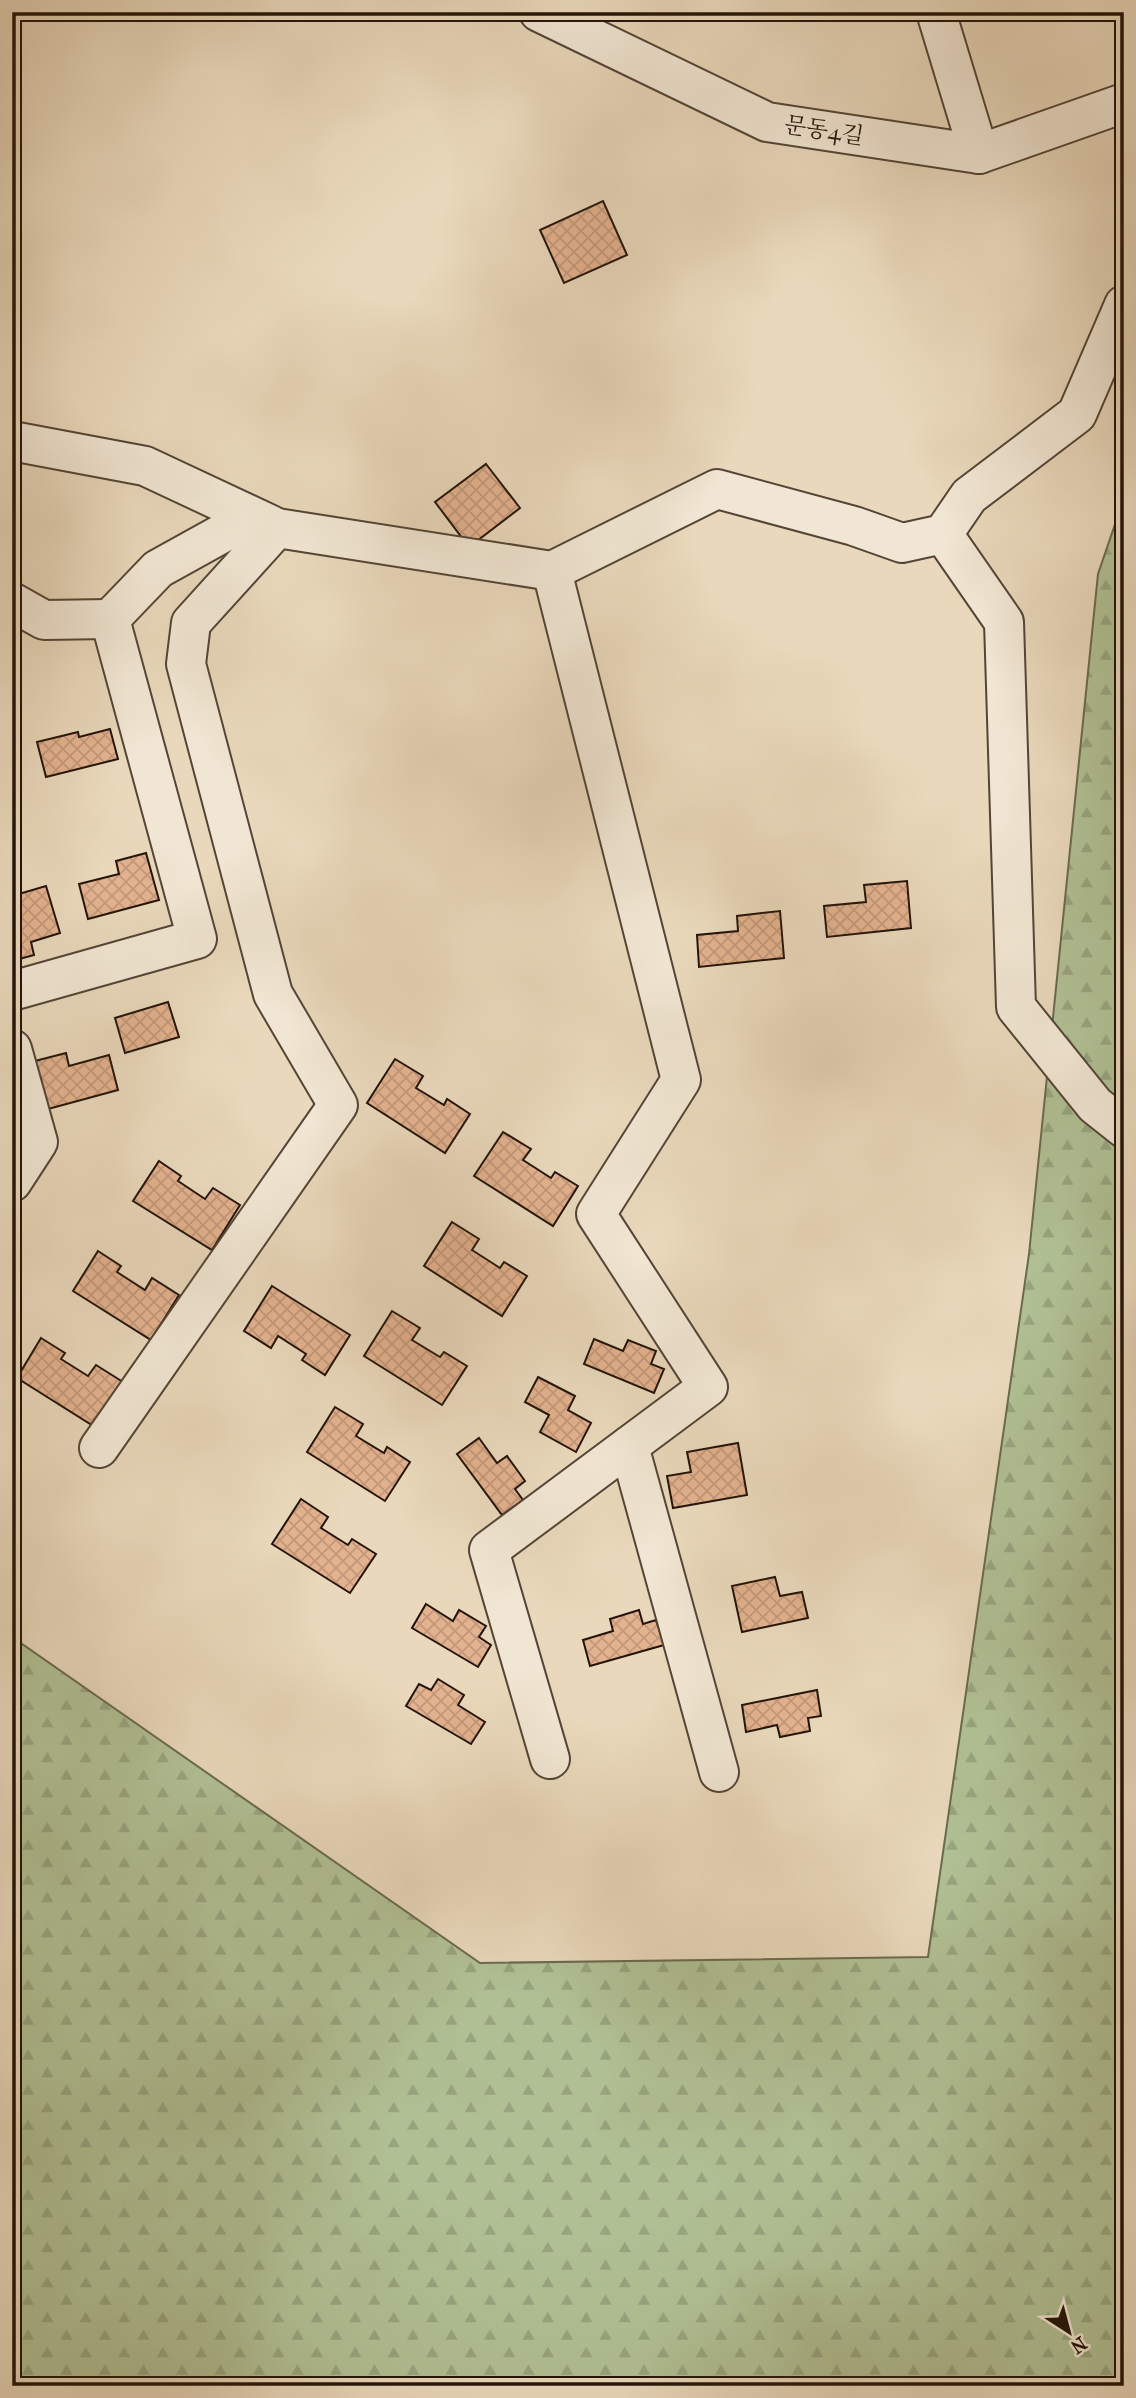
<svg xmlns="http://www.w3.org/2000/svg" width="1136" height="2398" font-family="'IM FELL French Canon','Noto Serif KR',serif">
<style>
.forest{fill:url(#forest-firs);stroke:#6a6a4e;stroke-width:2}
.building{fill:url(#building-cross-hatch);stroke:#231409;stroke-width:2}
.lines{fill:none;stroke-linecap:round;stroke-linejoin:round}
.minor-casing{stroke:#544536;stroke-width:42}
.minor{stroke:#f1e6d3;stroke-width:38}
.labels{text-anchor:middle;stroke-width:7;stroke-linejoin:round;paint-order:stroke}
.street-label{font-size:23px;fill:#231409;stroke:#f1e6d3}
</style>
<defs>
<pattern id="forest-firs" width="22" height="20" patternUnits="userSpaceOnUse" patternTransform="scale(1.75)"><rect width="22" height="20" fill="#b0c094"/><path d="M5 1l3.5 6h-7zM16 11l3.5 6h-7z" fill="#97a47e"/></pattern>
<pattern id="building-cross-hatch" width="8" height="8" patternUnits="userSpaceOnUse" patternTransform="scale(1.75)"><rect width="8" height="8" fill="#e3b28e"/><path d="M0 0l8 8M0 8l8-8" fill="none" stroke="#c29879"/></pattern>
</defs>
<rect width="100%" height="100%" fill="#e9d8bb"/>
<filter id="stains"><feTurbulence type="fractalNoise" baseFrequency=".00286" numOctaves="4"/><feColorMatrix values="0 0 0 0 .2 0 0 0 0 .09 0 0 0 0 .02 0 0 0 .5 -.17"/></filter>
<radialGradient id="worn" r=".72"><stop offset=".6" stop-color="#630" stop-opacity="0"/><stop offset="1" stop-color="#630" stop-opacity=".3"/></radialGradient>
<path class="forest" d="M1124 498V2386H12V1637L480 1963 928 1957 1029 1254 1098 574Z"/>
<g class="building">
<path d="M169 12H223L222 20Z"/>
<path d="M603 201 627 255 564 283 540 230Z"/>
<path d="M486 464 520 508 469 547 435 502Z"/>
<path d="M110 729 118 759 46 777 37 742 78 732 79 737Z"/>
<path d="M146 853 159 900 88 919 79 884 119 874 116 861Z"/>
<path d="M907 881 911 928 827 937 824 906 866 902 864 885Z"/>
<path d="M46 886 60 933 31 942 34 955 12 961V896Z"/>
<path d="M780 911 784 958 699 967 697 935 738 931 737 916Z"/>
<path d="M168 1002 179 1037 125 1053 115 1018Z"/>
<path d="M66 1053 69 1066 109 1055 118 1090 48 1109 35 1061Z"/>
<path d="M395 1059 423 1076 416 1088 444 1105 447 1099 470 1114 445 1153 367 1103Z"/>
<path d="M503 1132 531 1149 523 1160 551 1178 555 1172 578 1186 553 1226 474 1176Z"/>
<path d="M159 1161 181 1176 178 1181 205 1199 213 1188 240 1205 212 1250 133 1201Z"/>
<path d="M452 1222 479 1239 472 1250 500 1268 504 1262 527 1276 502 1316 424 1266Z"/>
<path d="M98 1251 121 1266 117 1272 145 1290 152 1278 179 1295 151 1340 73 1291Z"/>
<path d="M272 1286 350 1335 325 1375 302 1360 306 1354 278 1336 271 1348 244 1331Z"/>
<path d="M392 1311 420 1328 412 1340 440 1357 444 1352 467 1366 442 1405 364 1356Z"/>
<path d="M41 1338 65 1353 61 1359 88 1376 96 1365 123 1382 95 1427 17 1378Z"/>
<path d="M594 1339 623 1351 628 1340 656 1351 651 1364 664 1369 654 1393 584 1364Z"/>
<path d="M538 1377 575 1396 568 1410 591 1423 576 1452 540 1432 549 1415 525 1402Z"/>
<path d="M335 1407 363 1424 356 1436 384 1453 387 1447 410 1462 385 1501 307 1452Z"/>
<path d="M479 1438 497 1463 507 1456 525 1481 515 1489 523 1500 502 1515 457 1454Z"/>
<path d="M738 1443 747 1495 673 1508 667 1476 691 1472 687 1452Z"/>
<path d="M301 1499 328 1517 321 1528 348 1545 352 1539 376 1554 350 1593 272 1544Z"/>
<path d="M775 1577 780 1596 802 1592 808 1618 742 1632 732 1586Z"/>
<path d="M426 1604 453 1621 459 1610 486 1626 479 1637 491 1645 478 1667 412 1628Z"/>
<path d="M639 1610 643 1624 656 1620 664 1645 590 1666 583 1640 613 1631 610 1619Z"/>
<path d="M438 1679 464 1695 458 1705 485 1722 471 1744 406 1706 419 1684 431 1690Z"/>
<path d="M817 1690 821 1716 808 1718 810 1731 780 1737 777 1725 746 1732 742 1705Z"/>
</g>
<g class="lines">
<g class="minor-casing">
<g id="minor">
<path d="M539 12 767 122 979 154 1124 103"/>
<path d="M936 12 979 154"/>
<path d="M12 441 145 466 271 525"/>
<path d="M943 534 1004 622 1016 1007 1095 1105 1124 1128"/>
<path d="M12 602 44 620 110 619"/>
<path d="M12 991 197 939 110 619 158 569 232 528H277"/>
<path d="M12 1049 38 1142 12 1182"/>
<path d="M629 1446 719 1772"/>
<path d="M99 1448 338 1105 273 994 186 664 191 623 277 528 552 571 717 489 854 526 902 543 943 534 969 496 1077 414 1124 305"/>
<path d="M550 1759 489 1550 708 1387 596 1214 681 1080 552 571"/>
</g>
</g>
<use href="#minor" class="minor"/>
</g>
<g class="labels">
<g class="street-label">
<text transform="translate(824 130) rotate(9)" y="8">문동4길</text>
</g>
</g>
<rect width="1136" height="2398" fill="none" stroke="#e9d8bb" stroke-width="42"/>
<rect x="14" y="14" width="1108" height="2370" fill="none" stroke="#231409" stroke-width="3.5"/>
<rect x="21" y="21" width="1094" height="2356" fill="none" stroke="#231409" stroke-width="2"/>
<g transform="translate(1069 2332) rotate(144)" stroke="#f1e6d3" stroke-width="5" paint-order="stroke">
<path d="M0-5L12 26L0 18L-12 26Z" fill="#231409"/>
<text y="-10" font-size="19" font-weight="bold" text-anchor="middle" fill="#231409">N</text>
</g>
<rect width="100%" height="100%" filter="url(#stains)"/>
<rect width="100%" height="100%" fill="url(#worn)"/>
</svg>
